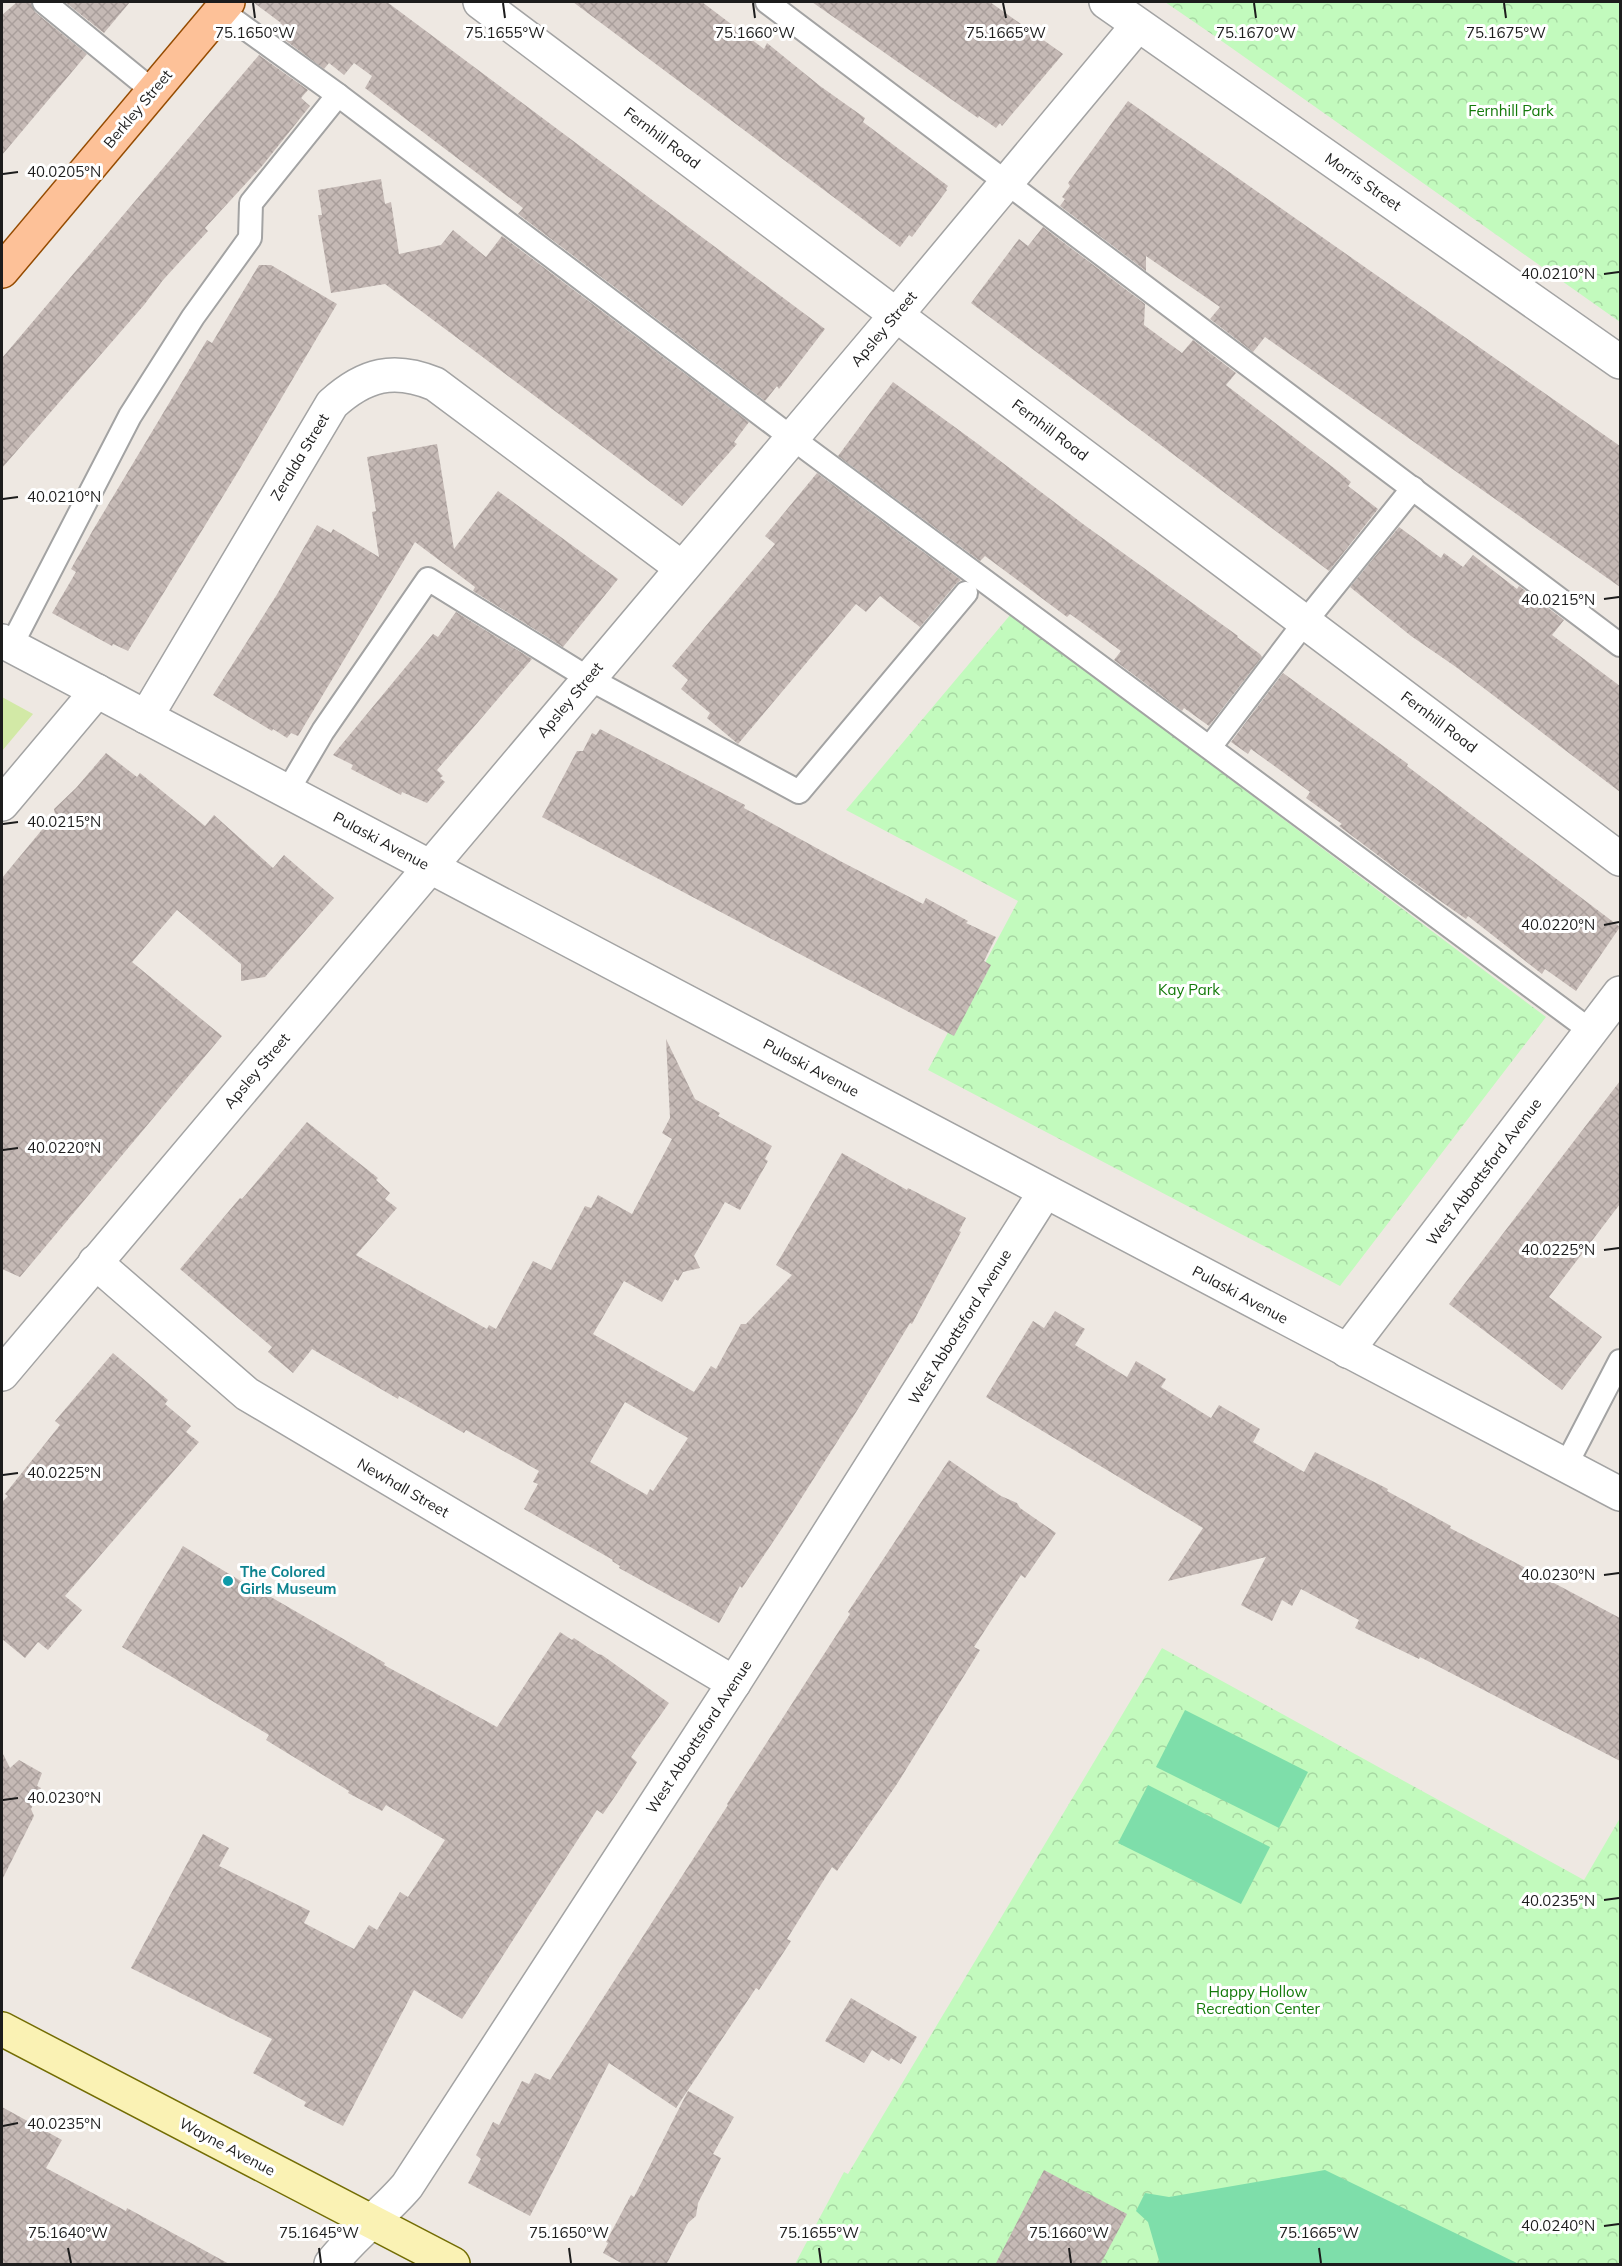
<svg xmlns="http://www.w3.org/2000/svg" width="1622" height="2266" font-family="Mulish,sans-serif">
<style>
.park{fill:url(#park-crowns)}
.garden{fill:#d2e9a6}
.pitch{fill:#7edeaa}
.building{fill:url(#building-cross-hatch);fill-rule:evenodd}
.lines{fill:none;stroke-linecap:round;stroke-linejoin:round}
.lane-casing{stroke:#a3a3a3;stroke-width:26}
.street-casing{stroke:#a3a3a3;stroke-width:36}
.secondary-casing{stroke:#736d04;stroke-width:36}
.primary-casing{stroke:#954b00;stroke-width:36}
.lane{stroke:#fff;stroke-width:22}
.street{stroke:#fff;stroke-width:33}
.secondary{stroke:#faf2b4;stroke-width:33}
.primary{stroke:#fdc198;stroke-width:33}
.ticks{fill:none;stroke:#1c1c1c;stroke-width:2}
.culture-dot{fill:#0f9aa8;stroke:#fff;stroke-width:2}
.labels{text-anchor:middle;stroke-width:6;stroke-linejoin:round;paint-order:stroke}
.street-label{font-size:15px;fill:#1c1c1c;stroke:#fff}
.park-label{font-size:15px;fill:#137a0a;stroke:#fff}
.culture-label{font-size:15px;font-weight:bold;fill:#0d838f;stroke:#fff;text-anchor:start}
.ticks-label{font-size:15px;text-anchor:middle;fill:#1c1c1c;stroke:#fff;stroke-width:6;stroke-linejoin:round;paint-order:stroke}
</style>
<defs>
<pattern id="park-crowns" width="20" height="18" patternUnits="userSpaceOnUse" patternTransform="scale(1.5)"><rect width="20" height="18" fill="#c2fabd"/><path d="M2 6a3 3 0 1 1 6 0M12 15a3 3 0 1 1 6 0" fill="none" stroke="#a6d6a2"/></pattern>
<pattern id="building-cross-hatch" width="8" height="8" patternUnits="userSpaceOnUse" patternTransform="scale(1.5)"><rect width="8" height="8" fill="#c5b9b5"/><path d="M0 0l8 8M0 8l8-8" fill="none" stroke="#a99e9b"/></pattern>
</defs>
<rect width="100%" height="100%" fill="#eee8e2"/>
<g class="park">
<path d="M1165 2H1620V322L1216 37Z"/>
<path d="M1011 614 1546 1017 1340 1286 928 1070 1018 901 846 810Z"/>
<path d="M1162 1648 1584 1880 1620 1818V2264H795L844 2172 848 2174Z"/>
</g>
<path class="garden" d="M2 697 33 714 2 751Z"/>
<g class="pitch">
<path d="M1185 1710 1308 1772 1279 1828 1156 1767Z"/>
<path d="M1148 1785 1270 1847 1241 1904 1118 1843Z"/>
<path d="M1325 2170 1519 2264H1160L1148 2222 1136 2211 1145 2193 1169 2197Z"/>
</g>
<g class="building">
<path d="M17 2H31L35 12 87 54 2 155V15Z"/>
<path d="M65 2H130L104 33Z"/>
<path d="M253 2H387L825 329 779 389 777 386 765 401 518 214 523 208 365 88 372 76 354 63 344 75 329 63 324 69 274 32 281 23Z"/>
<path d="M573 2H702L764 49 767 43 820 86 865 118 863 122 948 186 946 189 947 190 912 237 909 235 900 247Z"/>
<path d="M812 2H990L1063 54 1002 126 1000 123 996 128 979 116 978 118Z"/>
<path d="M259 55 308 90 301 98 310 106 262 166 205 228 208 231 163 280 144 305 2 468V358Z"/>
<path d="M1128 101 1620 446V587L1265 337 1253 352 1210 319 1220 307 1146 256V271L1060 206 1065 199 1062 197 1070 186 1068 183Z"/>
<path d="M381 179 385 204 391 202 399 254 441 245 453 230 486 257 502 236 749 422 734 442 737 444 682 506 385 284 331 293 318 215H322L318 190Z"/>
<path d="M1043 227 1145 304 1144 325 1182 353 1193 340 1236 373 1226 385 1339 472 1351 482 1348 486 1378 509 1329 571 971 303 1019 239 1028 246Z"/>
<path d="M259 265H271L337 304 236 475 128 651 113 644 112 646 52 613 76 572 71 569 93 530 207 340 212 343Z"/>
<path d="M893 382 978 444 1083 524 1238 636 1237 637 1260 654 1262 657 1209 726 1184 708 1182 711 1114 660 1121 651 1070 614 1067 617 985 556 980 561 838 456Z"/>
<path d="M437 444 454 549 498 491 618 579 563 647 473 591 475 587 415 542 298 736 291 733 287 738 273 729 272 731 213 695 276 596 317 525 331 533 333 529 379 557 372 512 376 511 367 457Z"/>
<path d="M817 473 961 580 956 584 920 627 880 596 866 612 856 604 738 744 707 718 710 713 681 689 688 680 672 666 775 544 765 536Z"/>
<path d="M1399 527 1441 558 1444 553 1463 567 1473 555 1517 589 1519 586 1564 620 1552 635 1620 686V792L1456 667 1411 636 1350 587Z"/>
<path d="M456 612 532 659 437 770 443 776 440 778 445 782 427 803 402 792 401 795 351 769 353 765 333 755 433 634 438 637Z"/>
<path d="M1283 673 1408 764 1407 766 1620 927 1576 991 1545 969 1542 974 1468 916 1466 919 1412 881 1339 826 1342 824 1306 798 1310 792 1251 749 1248 754 1231 742Z"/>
<path d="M600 729 745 805 744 808 842 862 923 904 926 898 968 921 966 923 996 937 984 961 991 965 954 1036 542 817 577 751H583L592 733 596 735Z"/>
<path d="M106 753 137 777 140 773 205 826 214 815 273 868 284 855 334 898 265 977 241 981V964L177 910 132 962 222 1036 20 1277 2 1269V878L55 814 54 809 76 788Z"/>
<path d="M666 1039 695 1099 720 1113 718 1116 772 1146 765 1159 768 1161 740 1210 725 1202 694 1256 700 1268 683 1272 678 1281 675 1279 662 1302 624 1281 593 1334 694 1392 711 1366 716 1369 741 1324H746L792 1275 776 1265 842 1153 907 1190 908 1188 966 1218 959 1231 961 1232 912 1324 910 1323 858 1409 783 1527 742 1588 740 1586 719 1623 619 1568 620 1566 612 1561 613 1560 524 1509 538 1484 533 1482 539 1471 466 1430 464 1433 399 1396 398 1399 312 1349 293 1373 268 1352 272 1347 180 1269 240 1198 242 1199 307 1122 378 1178 376 1180 390 1193 385 1199 397 1208 356 1255 487 1329 489 1325 496 1329 533 1261 551 1270 585 1206 591 1208 598 1195 632 1214 672 1139 662 1133 670 1118ZM625 1402 688 1438 653 1491 650 1489 647 1495 590 1462Z"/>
<path d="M1620 1081V1204L1549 1297 1602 1337 1562 1390 1449 1304Z"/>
<path d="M1055 1311 1085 1329 1075 1345 1127 1377 1136 1361 1166 1379 1161 1387 1211 1418 1219 1405 1260 1429 1253 1442 1304 1472 1315 1452 1388 1489 1387 1491 1451 1526 1450 1528 1620 1618V1761L1420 1657 1419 1659 1355 1628 1359 1620 1301 1589 1292 1606 1282 1600 1272 1621 1241 1605 1266 1557 1168 1581 1203 1528 986 1397 1033 1321 1044 1328Z"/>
<path d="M113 1353 168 1400 165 1404 191 1426 186 1432 199 1442 65 1596 82 1610 48 1650 38 1642 25 1658 2 1639V1502L8 1496 5 1494 60 1425 55 1421Z"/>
<path d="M949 1460 1001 1496 1017 1503 1020 1508 1056 1533 1025 1578 1021 1575 974 1647 980 1650 897 1784 837 1871 832 1867 787 1939 791 1941 759 1990 756 1988 676 2108 609 2063 530 2216 468 2183 481 2159 476 2155 493 2122 499 2125 522 2081 529 2084 535 2073 550 2080 728 1805 727 1804 850 1614 848 1612 878 1567Z"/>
<path d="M183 1546 249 1586 250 1585 385 1663 384 1665 497 1727 560 1632 572 1640 574 1638 598 1654 602 1655 669 1703 631 1757 637 1762 620 1789 603 1814 597 1810 462 2019 414 1990 343 2126 304 2106 306 2102 253 2073 272 2039 131 1968 203 1834 229 1848 219 1866 310 1911 304 1923 354 1949 369 1925 377 1930 400 1892 408 1897 445 1840 386 1805 382 1811 348 1793 349 1791 266 1740 269 1735 122 1647Z"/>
<path d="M2 1752 10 1768 19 1760 42 1773 37 1786 41 1788 31 1809 34 1816 2 1880Z"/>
<path d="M851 1998 917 2037 901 2064 891 2058 889 2061 872 2050 864 2063 825 2041Z"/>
<path d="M688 2091 734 2117 713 2154 721 2158 698 2203 696 2216 688 2223 666 2265H625L603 2253 608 2243 606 2242 631 2195 634 2197Z"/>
<path d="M2 2107 62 2140 46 2168 126 2211 127 2208 231 2265H2Z"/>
<path d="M1044 2170 1127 2214 1100 2265H995Z"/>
</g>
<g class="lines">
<g class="lane-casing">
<g id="lane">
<path d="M44 2 153 91"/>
<path d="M767 2 1620 645"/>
<path d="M220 10 338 95 792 438 1591 1031"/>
<path d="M11 646 130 416 193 317 250 238 251 203 338 95"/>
<path d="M1210 747 1305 622 1413 488"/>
<path d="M287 792 323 731 428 579 588 678 799 792 966 593"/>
<path d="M1566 1465 1620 1361"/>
</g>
</g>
<g class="street-casing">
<g id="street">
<path d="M480 2 1620 859"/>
<path d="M1106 2 1620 362"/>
<path d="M2 641 1620 1494"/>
<path d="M146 717 332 404C365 374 394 367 435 384L682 568"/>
<path d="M2 804 97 691"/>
<path d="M95 1262 247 1394 734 1683"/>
<path d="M1347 1351 1620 993"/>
<path d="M2 1374 897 314 1138 25"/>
<path d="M331 2264C353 2235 383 2214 407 2186L734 1683 1045 1192"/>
</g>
</g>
<g class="secondary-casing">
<path id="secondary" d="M2 2029 453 2264"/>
</g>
<g class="primary-casing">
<path id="primary" d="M2 271 228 2"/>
</g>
<use href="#lane" class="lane"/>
<use href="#street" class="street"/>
<use href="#secondary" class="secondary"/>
<use href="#primary" class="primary"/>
</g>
<path class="ticks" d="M253 3 255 18M503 3 505 18M753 3 755 18M1003 3 1006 18M1254 3 1256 18M1504 3 1506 18M3 174 18 172M1604 274 1619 272M3 499 18 497M1604 599 1619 597M3 824 18 822M1604 925 1619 922M3 1150 18 1148M1604 1250 1619 1248M3 1475 18 1473M1604 1575 1619 1573M3 1800 18 1798M1604 1900 1619 1898M3 2126 18 2123M1604 2226 1619 2224M68 2248 71 2263M319 2248 321 2263M569 2248 571 2263M819 2248 821 2263M1069 2248 1071 2263M1319 2248 1321 2263"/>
<circle class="culture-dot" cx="228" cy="1581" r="6"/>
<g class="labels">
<g class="street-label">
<text transform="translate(138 109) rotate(-50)" y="5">Berkley Street</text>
<text transform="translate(662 138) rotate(37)" y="5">Fernhill Road</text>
<text transform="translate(1363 182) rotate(35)" y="5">Morris Street</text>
<text transform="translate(884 329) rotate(-50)" y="5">Apsley Street</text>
<text transform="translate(1050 430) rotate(37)" y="5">Fernhill Road</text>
<text transform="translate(300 457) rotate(-59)" y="5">Zeralda Street</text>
<text transform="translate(570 700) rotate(-50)" y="5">Apsley Street</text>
<text transform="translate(1439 722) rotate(37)" y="5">Fernhill Road</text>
<text transform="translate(381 841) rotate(28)" y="5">Pulaski Avenue</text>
<text transform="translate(811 1068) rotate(28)" y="5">Pulaski Avenue</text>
<text transform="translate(257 1071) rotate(-50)" y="5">Apsley Street</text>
<text transform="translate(1484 1172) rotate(-53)" y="5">West Abbottsford Avenue</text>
<text transform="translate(1240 1295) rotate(28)" y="5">Pulaski Avenue</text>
<text transform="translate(960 1327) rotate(-58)" y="5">West Abbottsford Avenue</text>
<text transform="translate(403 1488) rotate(30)" y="5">Newhall Street</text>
<text transform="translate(699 1737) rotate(-57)" y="5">West Abbottsford Avenue</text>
<text transform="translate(227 2147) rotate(28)" y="5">Wayne Avenue</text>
</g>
<g class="park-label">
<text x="1511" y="116">Fernhill Park</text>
<text x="1189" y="995">Kay Park</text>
<text x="1258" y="1997">Happy Hollow<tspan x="1258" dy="17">Recreation Center</tspan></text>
</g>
<g class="culture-label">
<text x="240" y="1577">The Colored<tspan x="240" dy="17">Girls Museum</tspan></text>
</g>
</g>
<g class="ticks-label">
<text x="255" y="38">75.1650°W</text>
<text x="505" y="38">75.1655°W</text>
<text x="755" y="38">75.1660°W</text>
<text x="1006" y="38">75.1665°W</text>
<text x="1256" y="38">75.1670°W</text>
<text x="1506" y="38">75.1675°W</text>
<text x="64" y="177">40.0205°N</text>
<text x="1558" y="279">40.0210°N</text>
<text x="64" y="502">40.0210°N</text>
<text x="1558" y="605">40.0215°N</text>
<text x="64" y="827">40.0215°N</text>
<text x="1558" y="930">40.0220°N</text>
<text x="64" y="1153">40.0220°N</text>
<text x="1558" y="1255">40.0225°N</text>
<text x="64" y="1478">40.0225°N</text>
<text x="1558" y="1580">40.0230°N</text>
<text x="64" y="1803">40.0230°N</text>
<text x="1558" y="1906">40.0235°N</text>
<text x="64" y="2129">40.0235°N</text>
<text x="1558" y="2231">40.0240°N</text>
<text x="68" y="2238">75.1640°W</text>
<text x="319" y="2238">75.1645°W</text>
<text x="569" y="2238">75.1650°W</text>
<text x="819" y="2238">75.1655°W</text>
<text x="1069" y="2238">75.1660°W</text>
<text x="1319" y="2238">75.1665°W</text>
</g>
<rect width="1622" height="2266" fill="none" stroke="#1c1c1c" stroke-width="6"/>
</svg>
